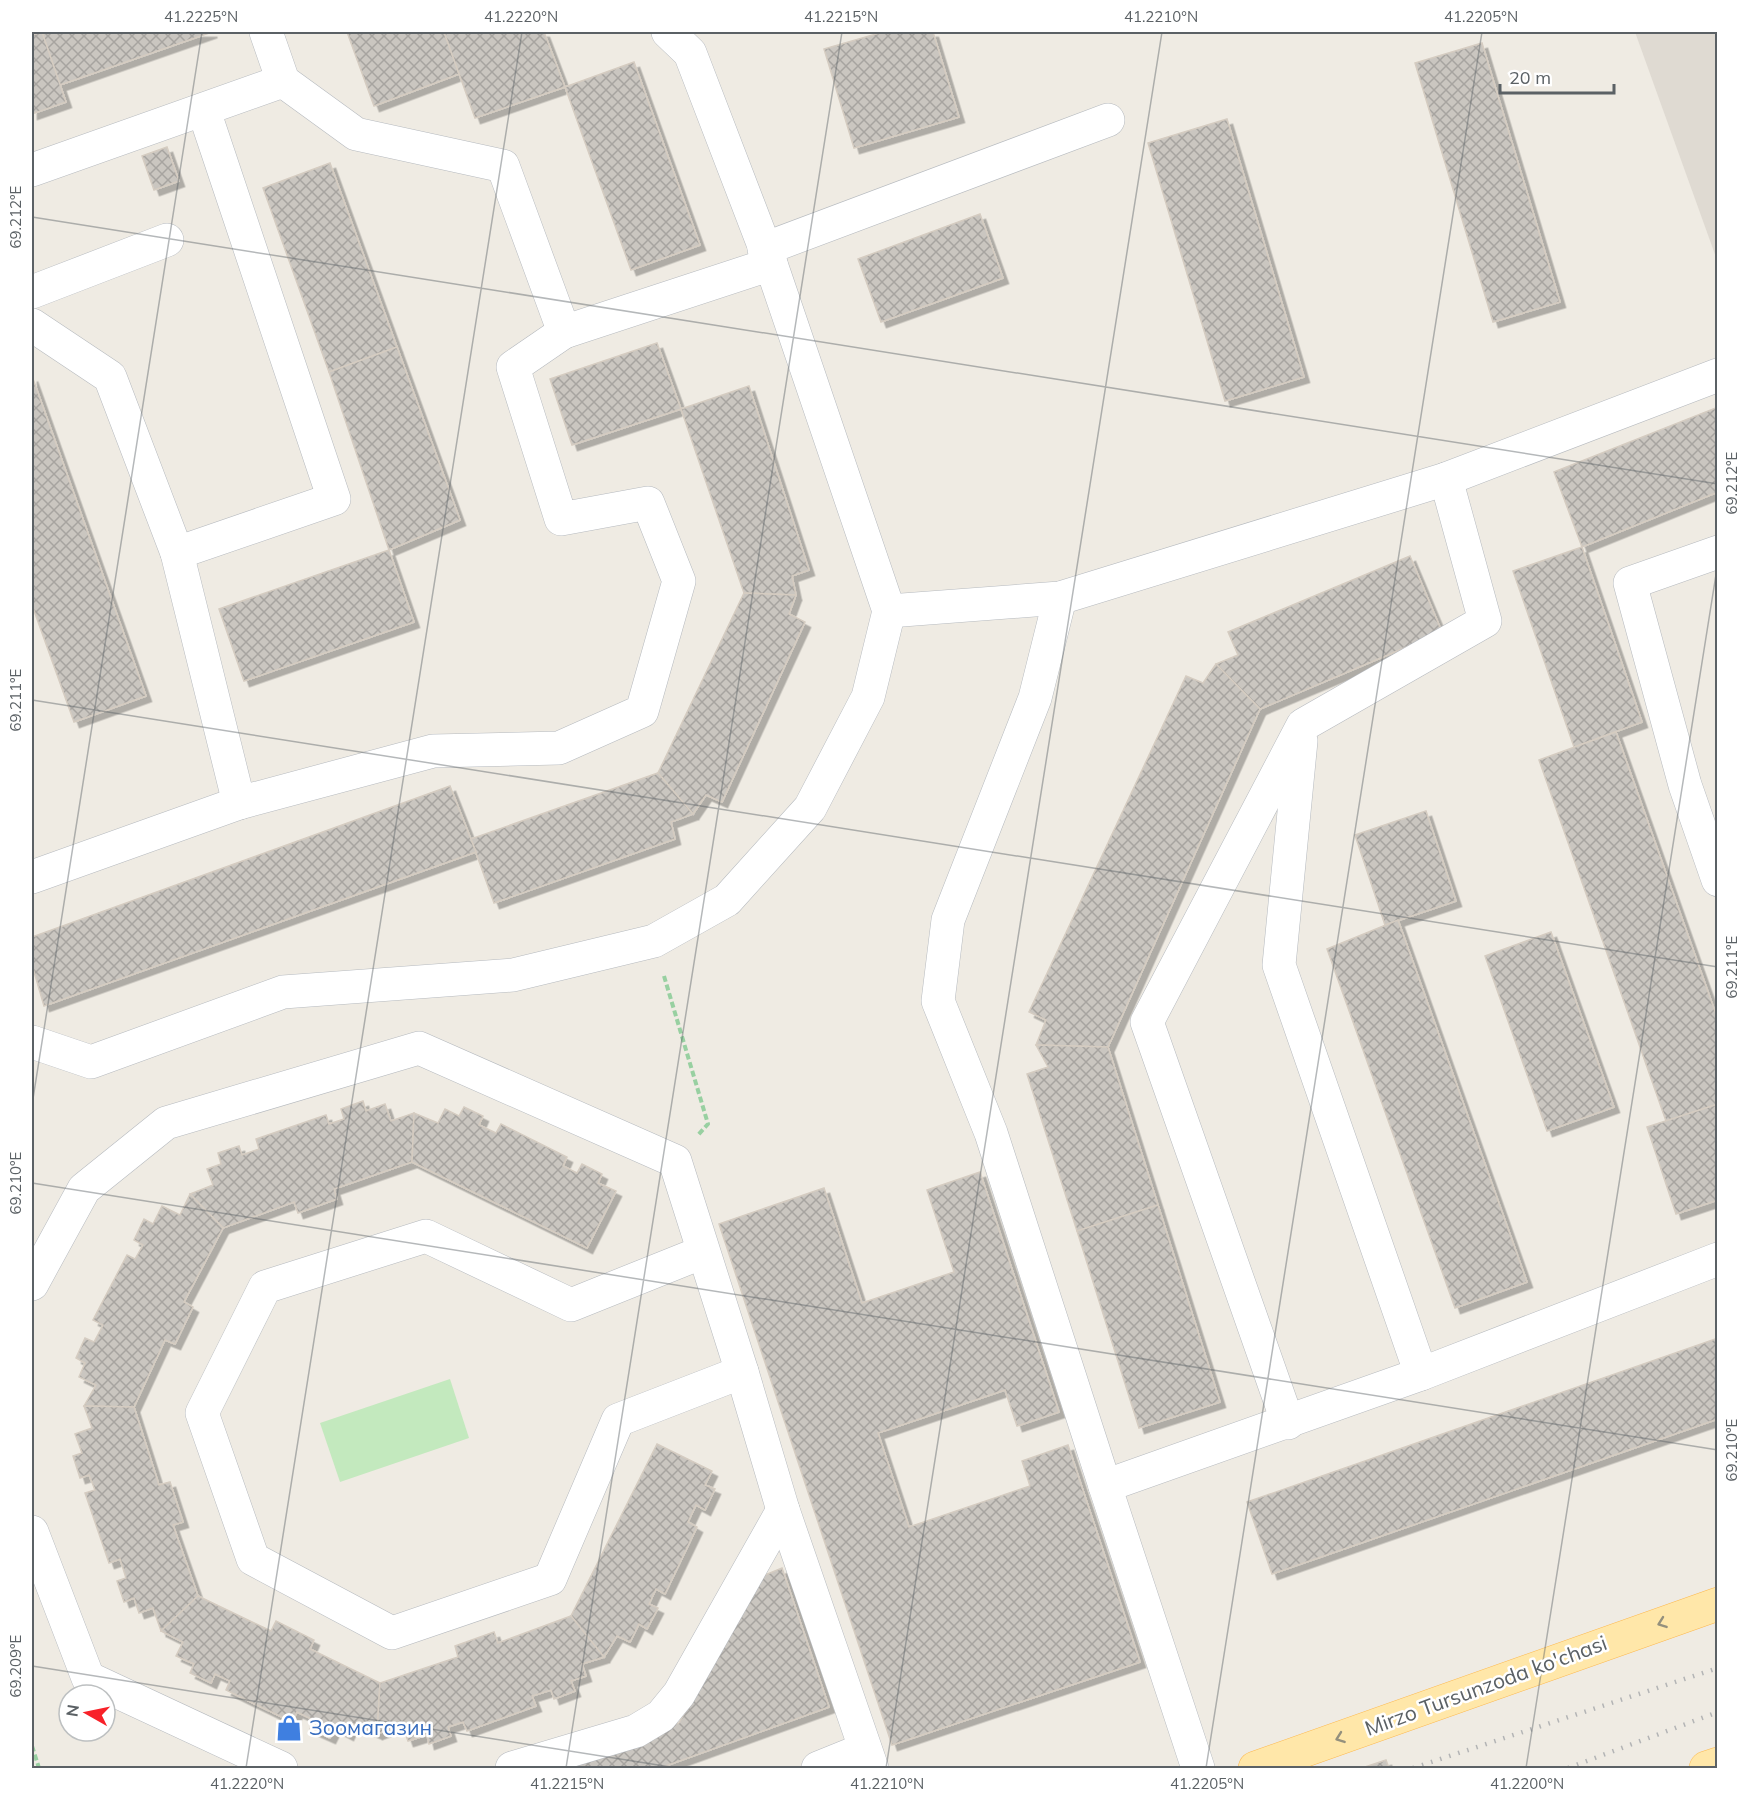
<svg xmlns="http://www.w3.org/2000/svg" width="1749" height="1800" font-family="Mulish,sans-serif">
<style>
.education{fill:#dfdad2}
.green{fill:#c3e9be}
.building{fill:url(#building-cross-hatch);stroke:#d5ccc1;stroke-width:1.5;filter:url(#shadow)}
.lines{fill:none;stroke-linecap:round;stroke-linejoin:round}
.minor-casing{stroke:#b6babf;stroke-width:34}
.major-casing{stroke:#fdb84e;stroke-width:34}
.path{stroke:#98d0a1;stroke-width:4;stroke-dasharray:6 3;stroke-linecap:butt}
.minor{stroke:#fff;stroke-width:33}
.major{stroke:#ffe7a9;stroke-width:33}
.rail{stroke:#b3b4b5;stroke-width:4.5;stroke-dasharray:1.5 8;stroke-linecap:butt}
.oneway{stroke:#94907d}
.ticks{fill:none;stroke:#5b6165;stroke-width:1.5;stroke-opacity:0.45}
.labels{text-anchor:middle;stroke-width:5;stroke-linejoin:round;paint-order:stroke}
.street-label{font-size:21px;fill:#5b6165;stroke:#fff}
.shop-label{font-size:21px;fill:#366cbe;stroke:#fff;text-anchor:start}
.neatline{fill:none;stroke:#5b6165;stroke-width:2}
.ticks-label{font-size:15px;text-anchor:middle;fill:#5b6165}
</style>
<defs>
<pattern id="building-cross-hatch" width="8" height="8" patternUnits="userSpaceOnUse" patternTransform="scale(1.5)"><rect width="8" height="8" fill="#cac6c0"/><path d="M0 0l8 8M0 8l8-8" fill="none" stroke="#a7a4a0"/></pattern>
<filter id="shadow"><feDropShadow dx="5.5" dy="5.5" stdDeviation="0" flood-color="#0004"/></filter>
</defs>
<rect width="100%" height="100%" fill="#efebe3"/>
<path class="education" d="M1635 32H1717V260Z"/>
<path class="green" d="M450 1379 469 1438 340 1482 320 1423Z"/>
<g class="building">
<path d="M42 32H212L60 85Z"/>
<path d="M42 32 66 102 32 114V35Z"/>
<path d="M347 32H444L459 74 374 106Z"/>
<path d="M444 32H544L565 87 475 118Z"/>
<path d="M883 32H933L959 117 854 148 824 49Z"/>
<path d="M1482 43 1560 302 1493 322 1415 63Z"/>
<path d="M634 62 700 245 631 270 565 87Z"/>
<path d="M1227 119 1304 377 1225 401 1148 143Z"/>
<path d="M167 147 179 181 154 190 142 156Z"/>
<path d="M330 163 397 347 329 372 263 188Z"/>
<path d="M980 214 1003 278 881 322 858 259Z"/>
<path d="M657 343 681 409 572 445 550 379Z"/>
<path d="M397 347 460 520 389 550 329 372Z"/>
<path d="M32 376 146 696 74 722 32 605Z"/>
<path d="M749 386 809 570 792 576 796 595 744 593 681 409Z"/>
<path d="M1718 407V492L1582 547 1554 472Z"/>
<path d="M1582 547 1642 722 1574 747 1513 571Z"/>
<path d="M389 550 414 622 244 681 219 609Z"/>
<path d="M1410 556 1442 632 1260 709 1216 664 1238 655 1228 632Z"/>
<path d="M744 593 796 595 789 614 805 622 722 802 706 795 693 814 658 773Z"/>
<path d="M1216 664 1260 709 1108 1047 1036 1045 1046 1020 1029 1012 1186 676 1203 683Z"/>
<path d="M1616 732 1718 1020V1104L1666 1121 1539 760Z"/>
<path d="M658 773 693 814 671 822 675 839 494 903 471 839Z"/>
<path d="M450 786 476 852 44 1006 32 965V937Z"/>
<path d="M1426 811 1456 901 1385 925 1355 835Z"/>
<path d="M1398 920 1527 1282 1455 1308 1327 949Z"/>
<path d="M1551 932 1614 1107 1547 1131 1485 956Z"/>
<path d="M1036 1045 1108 1047 1158 1205 1077 1231 1027 1074 1048 1067Z"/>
<path d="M363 1101 366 1111 385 1104 391 1121 414 1113 412 1162 334 1189 337 1199 298 1213 294 1202 223 1228 190 1194 213 1185 207 1169 221 1164 218 1153 239 1146 242 1155 259 1149 256 1139 326 1115 329 1124 344 1119 341 1109Z"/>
<path d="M1718 1104V1200L1676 1214 1647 1127Z"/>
<path d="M464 1107 483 1116 479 1125 496 1133 501 1124 567 1157 563 1166 577 1173 582 1164 602 1174 598 1183 616 1191 587 1248 412 1162 414 1113 438 1123 445 1109 459 1116Z"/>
<path d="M980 1172 1059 1412 1017 1426 1005 1390 878 1433 909 1527 1030 1486 1022 1461 1068 1445 1140 1662 892 1745 719 1224 824 1188 862 1303 954 1272 927 1190Z"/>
<path d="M190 1194 223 1228 184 1302 193 1307 175 1344 165 1340 134 1407 84 1406 96 1385 79 1377 85 1363 76 1358 85 1338 94 1342 103 1325 93 1320 127 1255 135 1259 143 1245 134 1240 144 1219 153 1224 162 1206 180 1215Z"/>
<path d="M1158 1205 1220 1402 1139 1428 1077 1231Z"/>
<path d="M1718 1338V1419L1272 1574 1247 1502Z"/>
<path d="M84 1406 134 1407 159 1485 170 1482 183 1522 173 1525 198 1596 161 1631 153 1608 139 1613 134 1598 124 1602 117 1581 126 1578 120 1559 109 1563 85 1493 95 1490 89 1475 80 1478 73 1456 82 1453 75 1434 92 1428Z"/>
<path d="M657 1444 712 1471 705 1485 715 1489 705 1510 696 1505 688 1522 697 1527 665 1594 656 1589 649 1604 658 1608 647 1629 639 1624 630 1642 617 1636 604 1657 571 1616Z"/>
<path d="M782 1568 829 1707 660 1768H550L679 1723 760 1577Z"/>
<path d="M198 1596 271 1631 276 1621 314 1640 310 1649 380 1683 377 1734 353 1724 348 1735 335 1728 330 1738 310 1729 314 1720 297 1712 292 1722 226 1690 230 1681 215 1674 211 1683 190 1673 194 1664 176 1656 183 1642 161 1631Z"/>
<path d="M571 1616 604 1657 582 1664 586 1676 571 1681 575 1691 554 1699 551 1690 532 1696 536 1706 467 1731 463 1722 448 1727 451 1736 429 1744 427 1735 408 1741 402 1725 377 1734 380 1683 458 1657 455 1646 494 1632 498 1643Z"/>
<path d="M1386 1760 1389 1768H1362Z"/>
</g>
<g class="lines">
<g class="minor-casing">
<g id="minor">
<path d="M266 32 283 81 356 134 503 166 564 332"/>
<path d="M668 32 690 53 771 264"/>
<path d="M32 170 283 81"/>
<path d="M764 249 1108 120"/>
<path d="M32 292 167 240"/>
<path d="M32 325 110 377 177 553 239 803"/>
<path d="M1718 552 1630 583 1685 785 1718 880"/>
<path d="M177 553 334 499 204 111"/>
<path d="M1060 598 1035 698 948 920 938 1001 991 1133 1105 1486"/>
<path d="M889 611 1060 598 1446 479 1718 375"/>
<path d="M1301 741 1279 965 1421 1374"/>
<path d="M32 877 239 803 433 751 559 748 642 711 679 581 648 503 561 519 513 367 564 332 771 264 889 611 868 697 810 808 727 900 654 941 513 975 283 992 91 1062 32 1042"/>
<path d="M703 1252 571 1305 426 1236 265 1287 202 1413 253 1559 392 1633 550 1579 618 1420 742 1372"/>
<path d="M32 1284 84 1189 166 1123 419 1048 675 1161 742 1372 783 1510 872 1768"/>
<path d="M1288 1423 1147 1022 1303 725 1485 621 1446 479"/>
<path d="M32 1532 88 1678 281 1768"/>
<path d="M512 1768 636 1731 661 1716 679 1694 783 1510"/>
<path d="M818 1768 865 1749"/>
<path d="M1198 1768 1105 1486 1421 1374 1718 1259"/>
</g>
</g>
<g class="major-casing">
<g id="major">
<path d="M1255 1768 1718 1604"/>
<path d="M1706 1768 1718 1764"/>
</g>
</g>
<g class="path">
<path d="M664 976 708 1124 698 1135"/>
<path d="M32 1746 39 1768"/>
</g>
<use href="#minor" class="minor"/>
<use href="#major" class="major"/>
<g class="rail">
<path d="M1413 1768 1718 1668"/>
<path d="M1568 1768 1718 1712"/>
</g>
</g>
<defs><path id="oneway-chevron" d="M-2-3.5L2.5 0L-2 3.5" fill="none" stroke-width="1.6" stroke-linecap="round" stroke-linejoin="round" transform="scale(1.5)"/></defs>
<g class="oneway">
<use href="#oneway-chevron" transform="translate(1662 1623) rotate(160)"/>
<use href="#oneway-chevron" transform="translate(1340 1738) rotate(160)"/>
</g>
<path class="ticks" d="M32 217 1718 484M32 700 1718 967M32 1105 202 32M32 1183 1718 1450M32 1666 677 1768M246 1768 522 32M566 1768 842 32M886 1768 1162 32M1206 1768 1482 32M1526 1768 1718 562"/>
<defs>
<g id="shop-bare" transform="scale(2.07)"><path d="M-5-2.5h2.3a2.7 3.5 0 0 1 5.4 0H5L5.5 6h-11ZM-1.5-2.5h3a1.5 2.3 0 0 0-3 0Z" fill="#3f7fe0" stroke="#fff" stroke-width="2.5" paint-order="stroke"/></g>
</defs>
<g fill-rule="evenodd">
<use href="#shop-bare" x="289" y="1728"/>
</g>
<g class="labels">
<g class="street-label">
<text transform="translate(1486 1686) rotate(-20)" y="7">Mirzo Tursunzoda ko'chasi</text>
</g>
<g class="shop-label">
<text x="309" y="1735">Зоомагазин</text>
</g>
</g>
<rect width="1749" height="1800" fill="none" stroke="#ffffff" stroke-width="66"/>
<g transform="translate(87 1713) rotate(279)"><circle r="28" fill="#ffffff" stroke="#bdc0c1" stroke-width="1.5"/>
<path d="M0-4.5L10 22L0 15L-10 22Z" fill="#f82129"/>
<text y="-9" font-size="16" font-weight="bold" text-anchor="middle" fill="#5b6165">N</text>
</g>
<path d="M1500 84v9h114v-9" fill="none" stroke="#5b6165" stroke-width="3"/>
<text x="1509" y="84" font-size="18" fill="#5b6165" stroke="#ffffff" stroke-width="4.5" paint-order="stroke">20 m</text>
<rect x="33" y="33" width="1683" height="1734" class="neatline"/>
<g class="ticks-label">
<text x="201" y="22">41.2225°N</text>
<text x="521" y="22">41.2220°N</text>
<text x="841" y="22">41.2215°N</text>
<text x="1161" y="22">41.2210°N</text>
<text x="1481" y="22">41.2205°N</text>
<text transform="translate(16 217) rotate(-90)" y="5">69.212°E</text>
<text transform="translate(1732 483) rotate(-90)" y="5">69.212°E</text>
<text transform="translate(16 700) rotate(-90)" y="5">69.211°E</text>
<text transform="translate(1732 967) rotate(-90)" y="5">69.211°E</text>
<text transform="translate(16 1183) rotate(-90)" y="5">69.210°E</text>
<text transform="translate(1732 1450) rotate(-90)" y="5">69.210°E</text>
<text transform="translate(16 1666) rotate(-90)" y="5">69.209°E</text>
<text x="247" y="1789">41.2220°N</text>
<text x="567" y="1789">41.2215°N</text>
<text x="887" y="1789">41.2210°N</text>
<text x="1207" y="1789">41.2205°N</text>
<text x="1527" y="1789">41.2200°N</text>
</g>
</svg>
